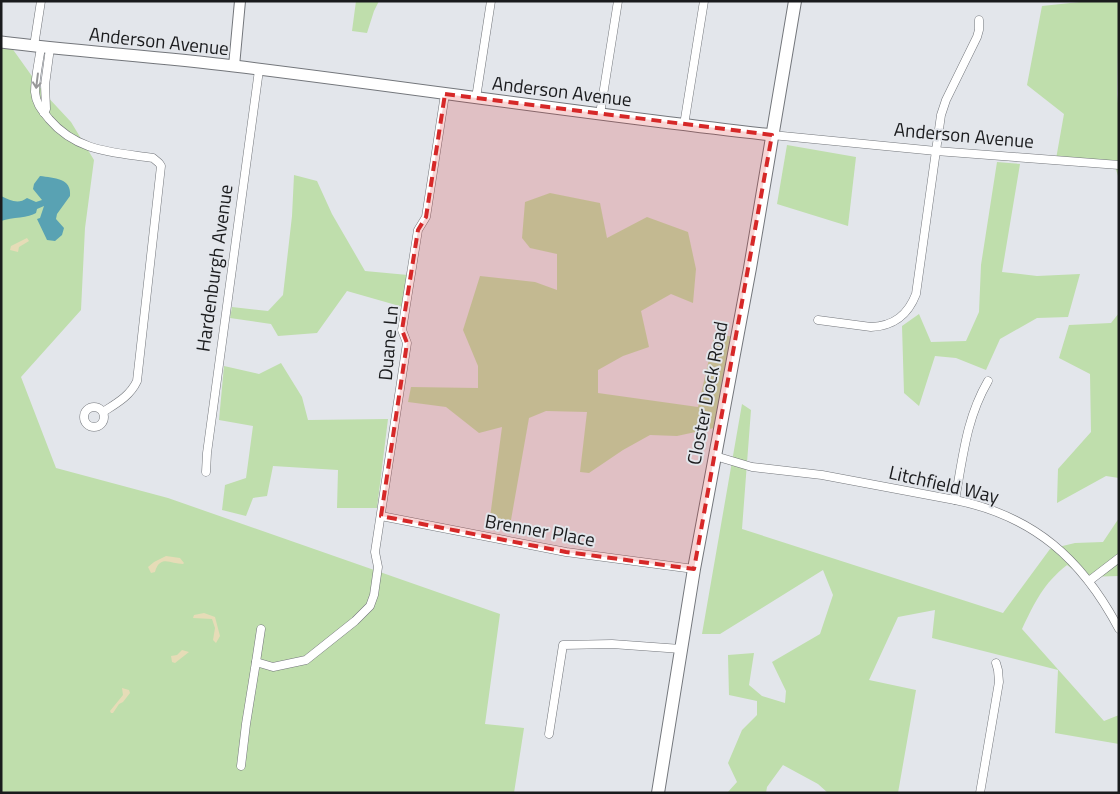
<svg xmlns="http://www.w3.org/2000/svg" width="1120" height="794" font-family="'Titillium Web',sans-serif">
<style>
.green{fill:#bfdeac}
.sand{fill:#e6dcb7}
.water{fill:#59a2b3}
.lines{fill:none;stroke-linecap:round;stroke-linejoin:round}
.minor-casing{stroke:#73767b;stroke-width:9}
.tertiary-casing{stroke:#73767b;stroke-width:12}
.secondary-casing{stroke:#73767b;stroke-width:13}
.primary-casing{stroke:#73767b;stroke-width:14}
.minor{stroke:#fff;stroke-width:8}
.tertiary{stroke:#fff;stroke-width:10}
.secondary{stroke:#fff;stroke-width:11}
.primary{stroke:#fff;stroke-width:12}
.oneway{stroke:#989899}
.marked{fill:#d62828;fill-opacity:0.2;stroke:#d62828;stroke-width:4;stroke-dasharray:10 6;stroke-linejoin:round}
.labels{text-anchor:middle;stroke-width:4;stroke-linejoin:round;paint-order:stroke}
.street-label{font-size:19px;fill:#1a1b1d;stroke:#e3e6eb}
</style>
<rect width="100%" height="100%" fill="#e3e6eb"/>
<g class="green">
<path d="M356 1H379L374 11 367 33 352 31Z"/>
<path d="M1089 1H1119L1117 94 1119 113V179L1114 163 1056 159 1064 114 1027 85 1042 6Z"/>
<path d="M1 44H9L44 93 71 122 94 160 85 228 81 310 21 377 56 468 168 498 500 614 485 724 524 728 514 793H1Z"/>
<path d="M787 145 856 157 848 226 777 204Z"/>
<path d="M997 162 1020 164 1002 272 1037 276 1080 274 1068 317 1037 318 1000 339 986 370 956 358 935 356 919 406 904 393 902 326 919 314 931 342 966 341 979 312 981 265Z"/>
<path d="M294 175 317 181 332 214 365 271 408 275 403 307 347 291 317 333 278 336 271 324 230 318 232 307 268 311 283 295 292 216Z"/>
<path d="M550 193 600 203 607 238 647 217 688 232 696 269 693 303 671 294 641 311 649 347 623 356 598 370V393L698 407 714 337 731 336 714 428 677 436 650 435 623 450 589 473 580 472 587 412 546 411 529 418 511 520 489 525 502 427 479 433 446 407 408 402 411 387 478 388V366L463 330 480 276 535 282 557 290V254L530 248 522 238 525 202Z"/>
<path d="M1119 313V478L1106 476 1057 503 1058 469 1091 432 1090 374 1059 358 1069 325 1111 323Z"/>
<path d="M281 363 302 397 308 420 388 419 377 508H337L338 470 273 466 267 496 253 498 246 516 222 510 225 485 246 478 253 426 219 420 224 366 259 374Z"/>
<path d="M742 404 751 410 742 529 1003 613 1050 549 1075 543 1103 542 1119 518V576L1084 577 1067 565C1043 584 1035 602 1022 629L1104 721 1119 715V744L1055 733 1058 670 932 638 935 610 898 617 869 680 916 690 898 793H828L818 784 783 765 767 787 766 793H727L737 782 728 763 742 730 757 715V701L729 695 728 655 754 653 749 685 762 696 785 703 786 691 772 662 820 634 833 595 823 570 720 634H702Z"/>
</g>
<g class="sand">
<path d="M27 238 29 241 19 247 18 252 10 250 11 246Z"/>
<path d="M166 556 180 558 184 563 183 564C171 564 160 554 155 572L151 573 148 567 154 562Z"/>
<path d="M204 613 215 617 220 636 216 643 213 640 215 628 212 619 193 618 194 615Z"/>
<path d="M182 650 189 652 175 663 172 662 171 656 177 655Z"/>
<path d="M122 688 129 690 130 693 123 702 119 704 113 713H111L110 711 123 695Z"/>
</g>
<path class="water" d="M40 176C54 178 72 178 70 196L57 214 56 219 64 228 62 235 55 241 47 240 37 219 40 218 44 206 37 209 36 213C29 218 12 217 1 221V196C10 200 18 205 27 198L36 202 42 200 33 189 34 184Z"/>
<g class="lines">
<g class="minor-casing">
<g id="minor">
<path d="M34 46 41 1"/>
<path d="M41 47C39 61 35 78 35 92 36 104 42 110 49 119 77 152 113 152 153 158L159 163 161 166 137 381C130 396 117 403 103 412"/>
<path d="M476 98 491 1"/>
<path d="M44 113 46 109 45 85 50 48"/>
<path d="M600 114 618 1"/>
<path d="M684 125 704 1"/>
<path d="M772 135 936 151 1119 165"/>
<path d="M818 320 871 327C894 326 908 315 916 294L941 115 946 100 977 37 979 30V20"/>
<circle cx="94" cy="417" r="10"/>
<path d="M715 456 752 467 822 475 955 500C1034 516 1082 559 1119 629"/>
<path d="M206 472 207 453 259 70"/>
<path d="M955 500C963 457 966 419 988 381"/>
<path d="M381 516 566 552 694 569"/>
<path d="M1089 581 1119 558"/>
<path d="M256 662 261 629"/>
<path d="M549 734 563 645 612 644 681 649"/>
<path d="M241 766 246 724 256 662 273 667 306 660 355 621 370 606 374 595 378 567 375 552 407 343 402 330 418 230 426 217 445 94"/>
<path d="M980 793 999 682 998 670 996 663"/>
</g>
</g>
<g class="tertiary-casing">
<path id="tertiary" d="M234 66 240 1"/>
</g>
<g class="secondary-casing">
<path id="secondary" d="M1 42C79 52 157 56 234 66 414 88 592 115 772 135"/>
</g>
<g class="primary-casing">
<path id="primary" d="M658 793 694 569 750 268 795 1"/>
</g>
<use href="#minor" class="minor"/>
<use href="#tertiary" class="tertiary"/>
<use href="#secondary" class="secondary"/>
<use href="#primary" class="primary"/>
</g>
<defs><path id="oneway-shaft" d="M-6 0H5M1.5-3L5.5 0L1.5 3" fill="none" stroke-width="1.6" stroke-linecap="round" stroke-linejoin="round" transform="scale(1.25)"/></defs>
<use class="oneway" href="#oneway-shaft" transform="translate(37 81) rotate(97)"/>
<path class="marked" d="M445 94 772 135 694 569 566 552 381 516 407 343 402 330 418 230 426 217Z"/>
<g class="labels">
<g class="street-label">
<text transform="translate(159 41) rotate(6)" y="7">Anderson Avenue</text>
<text transform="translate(562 91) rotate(7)" y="7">Anderson Avenue</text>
<text transform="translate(964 135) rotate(5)" y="7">Anderson Avenue</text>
<text transform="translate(214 268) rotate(-82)" y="7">Hardenburgh Avenue</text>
<text transform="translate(388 343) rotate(-85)" y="7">Duane Ln</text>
<text transform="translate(707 393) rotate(-79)" y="7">Closter Dock Road</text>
<text transform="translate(944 484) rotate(13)" y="7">Litchfield Way</text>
<text transform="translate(540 530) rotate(10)" y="7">Brenner Place</text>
</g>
</g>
<rect width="1120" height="794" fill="none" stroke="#1a1b1d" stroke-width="5"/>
</svg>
